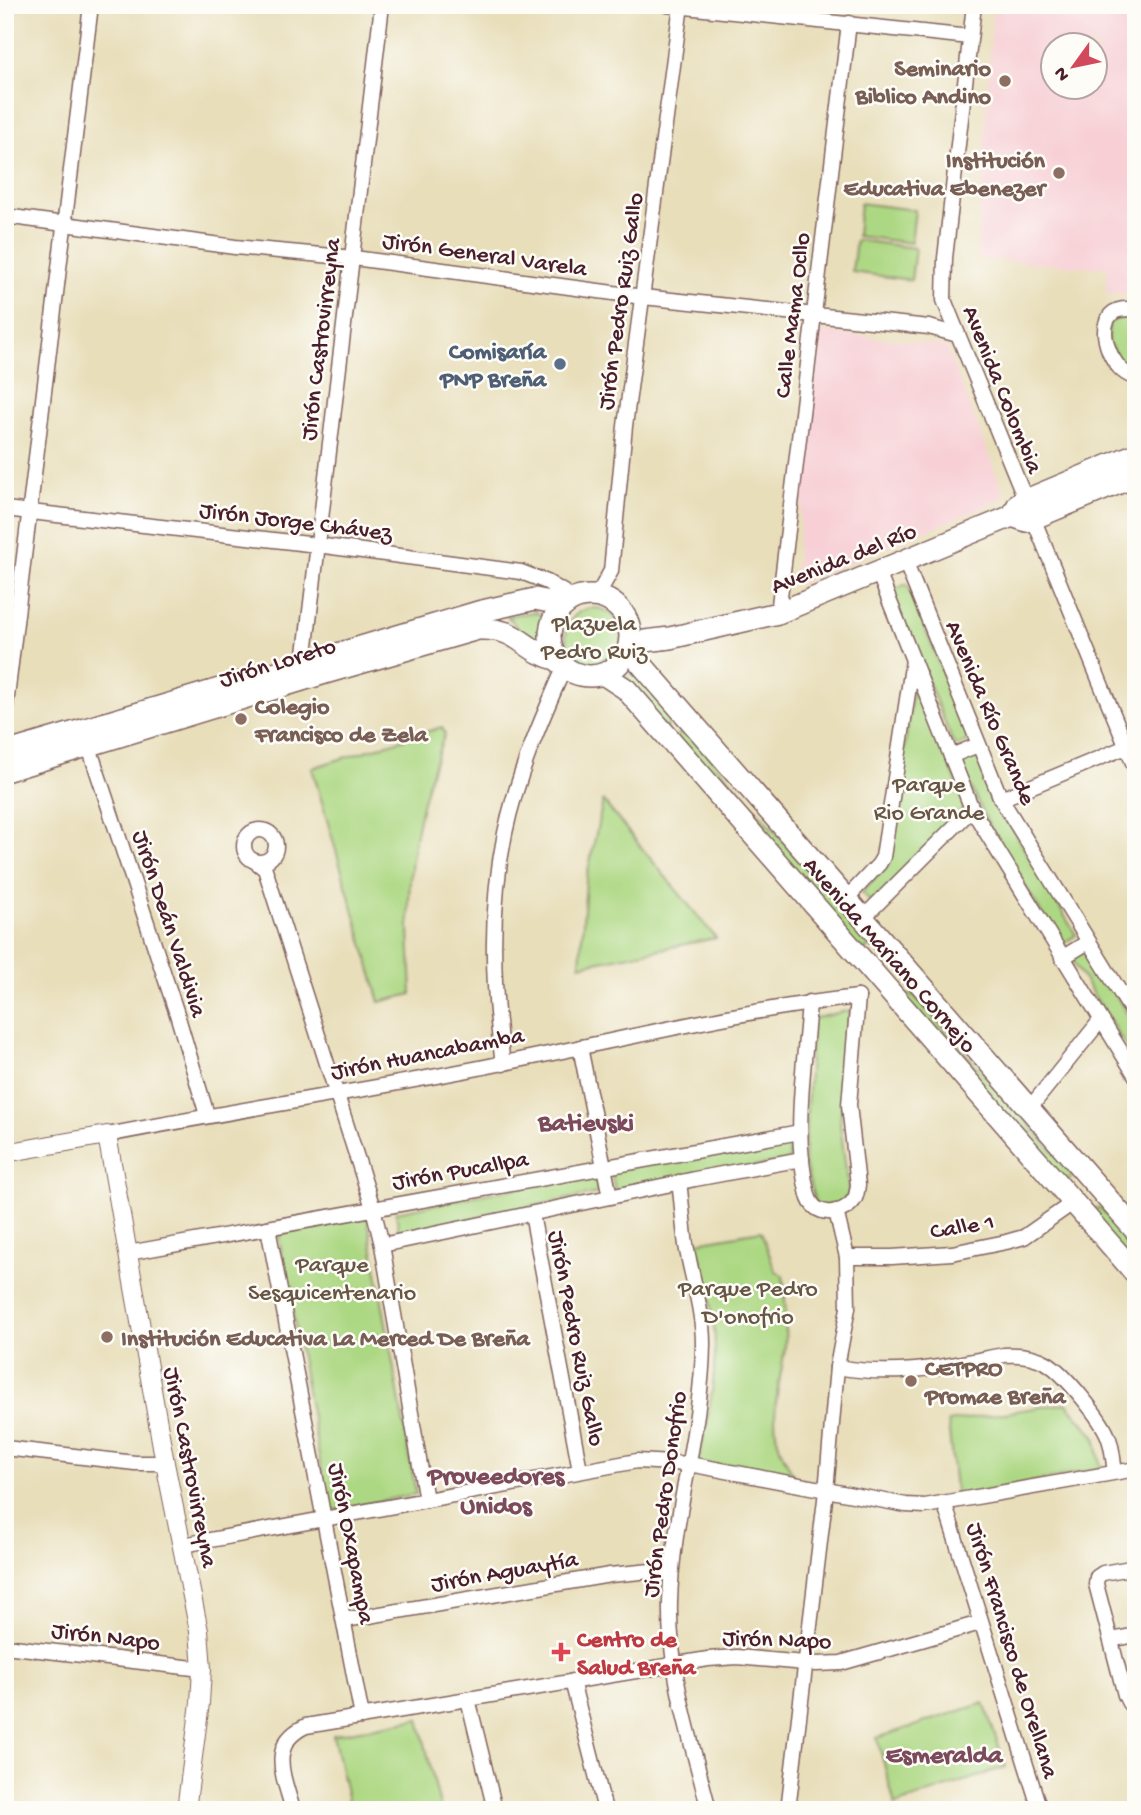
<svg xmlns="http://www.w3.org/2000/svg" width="1141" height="1815" font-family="'Gochi Hand',sans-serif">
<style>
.built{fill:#f7cfd5;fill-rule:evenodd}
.green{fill:#add883;stroke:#7c7c57;stroke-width:2}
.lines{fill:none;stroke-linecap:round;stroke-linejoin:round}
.minor-casing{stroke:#81625d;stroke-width:17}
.tertiary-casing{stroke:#81625d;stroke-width:20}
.secondary-casing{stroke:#81625d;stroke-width:24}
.minor{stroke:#fff;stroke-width:14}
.tertiary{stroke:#fff;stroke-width:18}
.secondary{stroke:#fff;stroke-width:21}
.education-dot{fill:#8d6e63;stroke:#fdfcf7;stroke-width:2.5}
.service-dot{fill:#5c6f8a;stroke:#fdfcf7;stroke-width:2.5}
.health-dot{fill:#e0444e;stroke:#fdfcf7;stroke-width:2.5}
.labels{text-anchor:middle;stroke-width:5;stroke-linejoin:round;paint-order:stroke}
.education-label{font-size:24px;font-weight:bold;fill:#785e54;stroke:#fdfcf7;text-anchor:start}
.street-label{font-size:24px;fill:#4a1f2b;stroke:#fdfcf7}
.service-label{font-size:24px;font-weight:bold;fill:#4e5e75;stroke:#fdfcf7;text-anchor:end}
.park-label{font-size:24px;fill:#685645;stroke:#fdfcf7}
.health-label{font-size:24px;font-weight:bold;fill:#be3a42;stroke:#fdfcf7;text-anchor:start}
.neighbourhood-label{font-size:26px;font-weight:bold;fill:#7c4b5b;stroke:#fdfcf7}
</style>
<rect width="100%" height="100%" fill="#fdfcf7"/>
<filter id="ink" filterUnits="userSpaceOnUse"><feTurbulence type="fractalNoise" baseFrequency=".0143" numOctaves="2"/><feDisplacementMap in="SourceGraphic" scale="14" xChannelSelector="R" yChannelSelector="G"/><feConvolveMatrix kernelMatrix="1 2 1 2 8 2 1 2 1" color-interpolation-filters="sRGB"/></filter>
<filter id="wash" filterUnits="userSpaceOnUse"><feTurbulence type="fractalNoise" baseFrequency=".00686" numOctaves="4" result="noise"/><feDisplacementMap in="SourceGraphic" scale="28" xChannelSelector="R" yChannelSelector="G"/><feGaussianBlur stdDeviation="1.57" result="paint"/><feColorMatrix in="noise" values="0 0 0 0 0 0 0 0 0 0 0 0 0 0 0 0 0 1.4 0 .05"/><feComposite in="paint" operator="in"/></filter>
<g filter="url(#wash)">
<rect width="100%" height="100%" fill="#e8deba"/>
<g class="built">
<path d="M1136 5V295L1106 293 1107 268 977 259 993 6ZM1054 46H1096V88H1054Z"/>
<path d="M820 331 946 346 1004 494 1002 499 797 585 794 580Z"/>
</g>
<g class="green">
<path d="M860 203 915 210 911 243 857 236Z"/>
<path d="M856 240 915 248 911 280 852 272Z"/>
<path d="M1117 319H1136V369L1127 373 1108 342 1109 322Z"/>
<path d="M907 584 969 738 964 743 957 746 953 743 891 591Z"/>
<circle cx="594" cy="636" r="28"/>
<path d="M534 612 544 616 543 639 546 650 538 651 507 616Z"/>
<path d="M633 672H637L676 717 666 729 623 681Z"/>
<path d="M918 687 966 806 873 904 862 893 888 864 913 689Z"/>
<path d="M442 727 445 734C424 787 410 845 409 902 408 933 411 964 412 994L380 1002 312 768Z"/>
<path d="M683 731H688L872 944 858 956 673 739Z"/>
<path d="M976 754 1000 808 1076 935 1061 945 993 833 958 762Z"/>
<path d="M603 801 716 938 580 965 586 881Z"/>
<path d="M1087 949 1136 1028V1062L1071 959Z"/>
<path d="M914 995 1071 1172V1178L1063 1186 890 996Z"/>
<path d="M850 1010 840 1124 849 1192C844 1205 828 1206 816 1206L804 1161 812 1019Z"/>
<path d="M787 1138 790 1160 615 1192 611 1170Z"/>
<path d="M595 1172 598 1193 399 1233 396 1212Z"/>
<path d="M1096 1208 1102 1209 1136 1247V1275L1088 1215Z"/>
<path d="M367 1216 416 1494 329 1511 278 1232Z"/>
<path d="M761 1231 775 1270 783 1276C786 1299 786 1323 785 1346 782 1375 772 1403 776 1432 778 1448 787 1462 794 1477L698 1463C708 1420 718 1373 714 1328 711 1299 703 1270 697 1242Z"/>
<path d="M1066 1403 1095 1436 1101 1468 956 1498 948 1422Z"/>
<path d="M984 1703 1006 1767 895 1805 877 1738Z"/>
<path d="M419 1719 441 1810H350L333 1735Z"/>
</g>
</g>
<g filter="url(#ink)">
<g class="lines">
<g class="minor-casing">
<g id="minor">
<path d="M667 5 970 37"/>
<path d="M974 5 945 258 944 300 1136 770"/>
<path d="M5 216 235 247 354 258 643 297 929 327 958 335"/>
<path d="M1136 309C1128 309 1120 308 1114 312 1094 326 1111 367 1129 375L1136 372"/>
<path d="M5 509 317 545 521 572 547 582 575 599"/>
<path d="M905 561 1001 799 1136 1018"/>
<path d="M878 572 972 809 1136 1076"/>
<path d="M592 596 601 589 611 571 625 426 681 5"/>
<path d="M778 613 849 23"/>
<path d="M306 670 304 662C328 443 358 224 382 5"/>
<path d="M5 713 91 5"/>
<path d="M89 747 177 1014 207 1115"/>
<path d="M951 756 978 745"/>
<path d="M1001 799 1126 747"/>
<circle cx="260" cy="846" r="16"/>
<path d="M255 861 265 869 373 1208 382 1245 426 1500"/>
<path d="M846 899 879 864 883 857 913 660"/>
<path d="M863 918 972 809"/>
<path d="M1062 958 1088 942"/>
<path d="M809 1002C805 1065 792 1133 808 1195 813 1217 842 1217 854 1200 857 1196 857 1190 858 1185L849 1105 858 997"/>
<path d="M580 1047 610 1197"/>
<path d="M503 1064C492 987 489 910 505 833 517 776 541 720 565 666"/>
<path d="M1029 1109 1100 1021"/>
<path d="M107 1135C239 1109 372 1090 504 1063 622 1040 738 1010 858 997"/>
<path d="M679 1182C682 1203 683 1224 686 1245 692 1279 703 1310 703 1344 702 1432 672 1515 670 1602 668 1673 692 1742 709 1810"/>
<path d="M532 1214 580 1470"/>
<path d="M268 1228 362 1717"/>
<path d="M382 1245 695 1179 802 1159"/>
<path d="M128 1253 800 1132"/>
<path d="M847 1257H892L952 1253 1006 1242 1024 1237 1074 1202"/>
<path d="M837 1367C898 1378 945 1366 1004 1355 1019 1354 1033 1355 1047 1363 1064 1373 1103 1420 1109 1439 1113 1450 1113 1461 1115 1472"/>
<path d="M5 1448 135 1463H165"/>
<path d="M945 1505 1040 1810"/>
<path d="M183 1545 637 1461 689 1464 906 1505 925 1506 1136 1469"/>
<path d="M1136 1567 1103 1573 1097 1577 1096 1584 1125 1695 1129 1703 1136 1705"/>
<path d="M345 1620 610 1575 671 1569"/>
<path d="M1111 1640 1136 1635"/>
<path d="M5 1646 202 1669"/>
<path d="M572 1681 605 1810"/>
<path d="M468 1699 495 1810"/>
<path d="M293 1810C284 1777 267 1744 306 1726L708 1659 737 1657 816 1664 841 1663 980 1623"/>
<path d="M788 1810 826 1491 837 1367 848 1308 847 1257 836 1211"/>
</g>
</g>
<g class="tertiary-casing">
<path id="tertiary" d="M5 1153 107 1135 165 1463 199 1631 202 1669 200 1703 186 1810"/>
</g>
<g class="secondary-casing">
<g id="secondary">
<path d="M1012 516 1027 521 1136 476"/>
<circle cx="590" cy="636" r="40"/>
<path d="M629 647 645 641 670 638 778 613 1012 516 1019 503 1136 454"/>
<path d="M628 649 1136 1231"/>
<path d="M603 674 626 689 1136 1274"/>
<path d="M5 753 478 612 535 599 565 605"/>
<path d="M5 771 325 673 478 629C521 627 522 652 559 660"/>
</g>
</g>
<use href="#minor" class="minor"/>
<use href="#tertiary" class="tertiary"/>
<use href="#secondary" class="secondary"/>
</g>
</g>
<g class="education-dot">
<circle cx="1005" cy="81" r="7"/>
<circle cx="1059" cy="173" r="7"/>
<circle cx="241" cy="719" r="7"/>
<circle cx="107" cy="1337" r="7"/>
<circle cx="911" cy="1381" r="7"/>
</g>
<circle class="service-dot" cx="560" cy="364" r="7"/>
<path class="health-dot" d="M557.5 1641.5h7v7h7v7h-7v7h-7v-7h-7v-7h7z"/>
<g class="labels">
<g class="education-label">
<text x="991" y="75" text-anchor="end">Seminario<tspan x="991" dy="28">Biblico Andino</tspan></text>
<text x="1045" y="167" text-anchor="end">Institución<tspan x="1045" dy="28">Educativa Ebenezer</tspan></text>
<text x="255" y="713">Colegio<tspan x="255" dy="28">Francisco de Zela</tspan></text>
<text x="121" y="1345">Institución Educativa La Merced De Breña</text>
<text x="925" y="1375">CETPRO<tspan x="925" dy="28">Promae Breña</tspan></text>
</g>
<g class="street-label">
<text transform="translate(485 253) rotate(8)" y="8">Jirón General Varela</text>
<text transform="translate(619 301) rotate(-82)" y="8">Jirón Pedro Ruiz Gallo</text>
<text transform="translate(791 315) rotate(-83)" y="8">Calle Mama Ocllo</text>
<text transform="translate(319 339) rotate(-83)" y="8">Jirón Castrovirreyna</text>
<text transform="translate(1004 389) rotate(68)" y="8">Avenida Colombia</text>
<text transform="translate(296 520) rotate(7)" y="8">Jirón Jorge Chávez</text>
<text transform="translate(843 557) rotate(-22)" y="8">Avenida del Río</text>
<text transform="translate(277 661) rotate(-17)" y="8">Jirón Loreto</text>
<text transform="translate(992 712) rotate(67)" y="8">Avenida Río Grande</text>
<text transform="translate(171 923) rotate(72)" y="8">Jirón Deán Valdivia</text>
<text transform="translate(891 954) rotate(49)" y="8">Avenida Mariano Cornejo</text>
<text transform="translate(427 1052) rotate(-11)" y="8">Jirón Huancabamba</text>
<text transform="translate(460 1169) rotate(-10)" y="8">Jirón Pucallpa</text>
<text transform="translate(962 1225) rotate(-9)" y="8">Calle 1</text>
<text transform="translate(578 1338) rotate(79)" y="8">Jirón Pedro Ruiz Gallo</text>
<text transform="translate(192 1467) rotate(79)" y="8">Jirón Castrovirreyna</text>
<text transform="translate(663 1494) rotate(-82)" y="8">Jirón Pedro Donofrio</text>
<text transform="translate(353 1543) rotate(79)" y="8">Jirón Oxapampa</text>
<text transform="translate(504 1570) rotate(-10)" y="8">Jirón Aguaytía</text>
<text transform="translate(106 1635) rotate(7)" y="8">Jirón Napo</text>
<text transform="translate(777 1638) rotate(2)" y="8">Jirón Napo</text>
<text transform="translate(1014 1650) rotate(73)" y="8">Jirón Francisco de Orellana</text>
</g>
<g class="service-label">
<text x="546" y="358">Comisaría<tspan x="546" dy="28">PNP Breña</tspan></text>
</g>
<g class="park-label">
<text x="594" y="630">Plazuela<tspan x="594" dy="28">Pedro Ruiz</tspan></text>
<text x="929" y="791">Parque<tspan x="929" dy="28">Rio Grande</tspan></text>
<text x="332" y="1271">Parque<tspan x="332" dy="28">Sesquicentenario</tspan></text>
<text x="748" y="1295">Parque Pedro<tspan x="748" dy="28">D'onofrio</tspan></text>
</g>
<g class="health-label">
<text x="577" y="1646">Centro de<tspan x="577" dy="28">Salud Breña</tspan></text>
</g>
<g class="neighbourhood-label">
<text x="586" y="1130">Batievski</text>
<text x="496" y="1483">Proveedores<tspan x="496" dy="30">Unidos</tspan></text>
<text x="944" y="1762">Esmeralda</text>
</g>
</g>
<rect width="1141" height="1815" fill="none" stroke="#fdfcf7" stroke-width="28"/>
<g transform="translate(1074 66) rotate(237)"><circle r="33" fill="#fdfcf7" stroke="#b5a4a5" stroke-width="2"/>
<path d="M0-5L12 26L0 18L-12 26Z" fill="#d1495b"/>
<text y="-10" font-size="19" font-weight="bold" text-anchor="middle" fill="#4a1f2b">N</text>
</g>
</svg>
